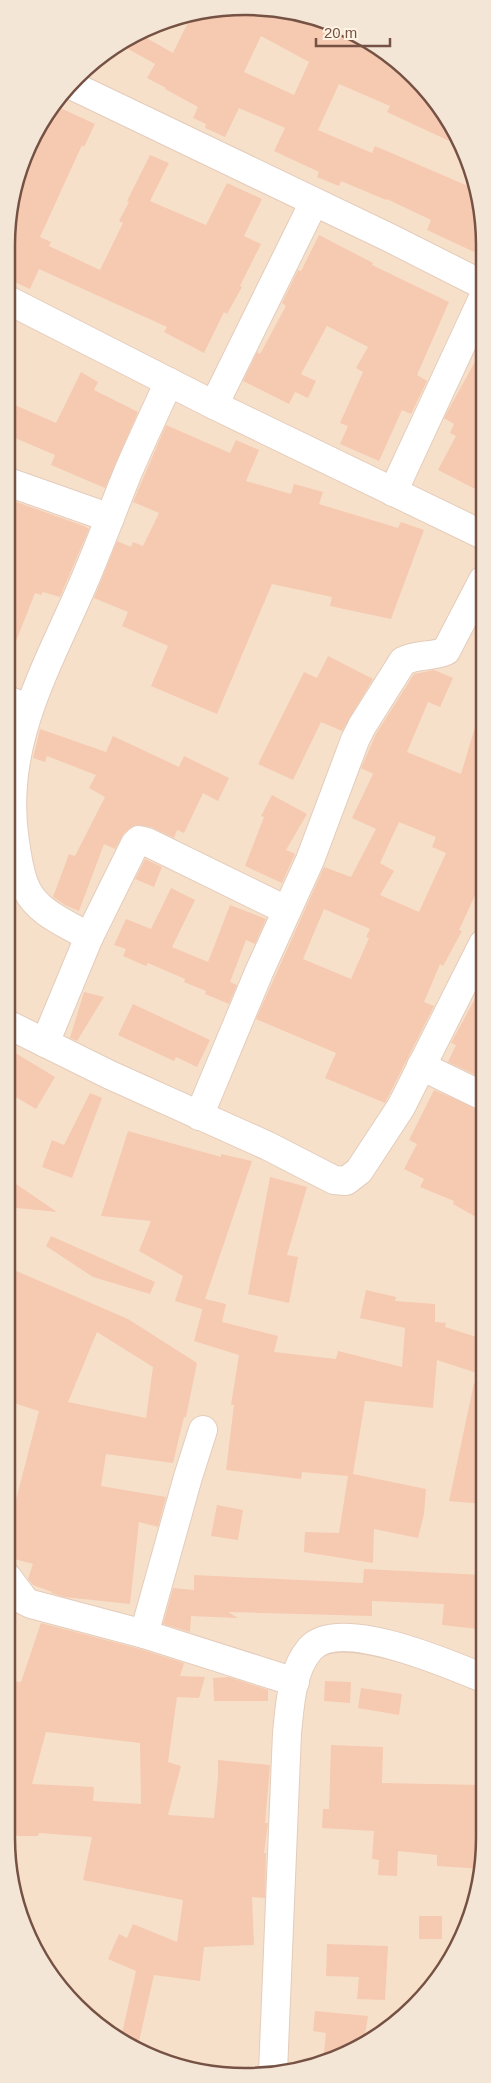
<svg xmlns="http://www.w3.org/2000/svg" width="491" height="2083" font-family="Arial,sans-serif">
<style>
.residential{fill:#f7e0ca}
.building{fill:#f6c9b1;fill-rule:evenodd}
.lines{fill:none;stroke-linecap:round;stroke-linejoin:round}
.minor-casing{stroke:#e4ccbb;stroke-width:30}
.minor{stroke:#fff;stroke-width:28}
.rim{fill:none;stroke:#755243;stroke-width:2.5}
</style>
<rect width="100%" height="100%" fill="#feefdc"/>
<path class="residential" d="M277 8 352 31 415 77 460 140 483 215V1869L453 1957 391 2027 308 2069 230 2076 139 2052 66 1995 24 1929 6 1838 8 214 38 126 100 56 184 14Z"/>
<g class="building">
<path d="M277 8 337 27 365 41 415 77 460 140 462 147 387 112 390 106 339 84 318 130 372 153 375 146 475 189 483 215V256L427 230 431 220 387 199 386 200 341 181 339 186 317 177 319 172 274 151 285 128 239 108 225 137 205 128 206 124 193 118 198 107 165 89 166 88 147 78 155 64 121 45 141 35 173 53 192 14ZM261 36 309 62 294 95 244 72Z"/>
<path d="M56 106 95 124 84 147 82 145 40 237 51 242 49 246 100 270 123 223 119 221 129 202 127 201 150 155 169 163 150 201 206 225 227 183 262 199 244 236 261 244 240 286 242 287 227 314 224 312 204 353 164 332 167 327 39 269 30 289 8 279V214L33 141 38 144Z"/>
<path d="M319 235 373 263 372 265 449 302 417 375 427 381 411 414 402 410 379 461 340 444 348 426 340 423 363 372 356 368 368 347 327 326 301 374 316 381 308 398 295 392 289 404 243 381 257 352 260 354 286 306 282 303 298 270 301 271Z"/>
<path d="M483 347V493L438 470 456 436 450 433 454 424 444 418Z"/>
<path d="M81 372 98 382 94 390 138 412 105 488 51 465 55 455 8 435V402L56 423Z"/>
<path d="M166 425 230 453 236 440 259 450 246 481 291 494 294 484 323 492 319 504 398 528 401 522 424 530 391 619 330 606 332 597 272 584 217 714 151 686 168 646 122 626 128 612 94 598 117 541 131 547 133 542 143 546 159 513 133 502Z"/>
<path d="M8 499 84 526 89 529 60 597 43 592 41 595 35 593 9 659Z"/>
<path d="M328 656 373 679 342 731 321 722 293 780 258 764 304 672 317 678Z"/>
<path d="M434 670 453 678 440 707 428 702 407 752 461 774 478 717 483 718V878L459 930 462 931 443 966 440 964 424 1002 434 1006 385 1103 325 1078 336 1053 256 1019 324 867 351 877 376 829 352 818 373 774 361 768 376 734 414 674ZM399 822 436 837 432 847 446 853 419 912 380 895 394 871 380 863ZM324 909 370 929 366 937 369 938 351 979 303 959Z"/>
<path d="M40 729 106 752 113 736 179 767 184 756 229 778 218 801 203 793 184 833 177 830 174 838 151 827 135 825 124 833 115 849 104 844 79 911 65 905 53 897 69 854 75 856 105 797 89 788 96 775 47 756 45 762 33 758Z"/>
<path d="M272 795 307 814 286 850 295 854 282 883 245 866 264 817 261 816Z"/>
<path d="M145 859 162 867 154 887 135 879Z"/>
<path d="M171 888 195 900 172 947 208 962 230 905 266 919 255 944 246 940 230 982 237 985 229 1004 205 994 206 991 184 982 185 979 148 963 146 966 123 956 126 949 114 945 126 919 151 929Z"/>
<path d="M483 984V1078H482L448 1062 456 1045 451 1043Z"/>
<path d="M84 992 104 997 77 1041 70 1038Z"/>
<path d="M133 1004 210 1040 197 1067 176 1057 174 1061 118 1035Z"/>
<path d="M7 1048 55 1077 36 1109 7 1092Z"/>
<path d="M434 1090 483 1111V1221L453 1204 454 1201 420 1187 424 1179 404 1169 417 1144 409 1140Z"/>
<path d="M90 1093 102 1098 72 1178 42 1167 52 1140 64 1145Z"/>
<path d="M128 1131 221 1157V1154L252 1161 205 1299 226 1304 222 1322 278 1336 274 1352 336 1359 338 1351 402 1367 405 1328 360 1318 366 1290 396 1297 395 1301 435 1304V1322L446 1323 445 1327 483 1339V1370L478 1368 477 1373 437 1360 433 1408 365 1401 353 1474 426 1489 424 1514 418 1538 374 1529 373 1563 304 1552 305 1532 339 1533 348 1476 302 1472 301 1479 226 1470 234 1405H231L239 1355 194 1341 203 1307 202 1309 175 1301 183 1276 139 1251 151 1221 101 1216Z"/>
<path d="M270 1177 307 1187 287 1255 298 1257 289 1303 248 1294Z"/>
<path d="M16 1184 57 1212 7 1207V1197Z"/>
<path d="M51 1236 155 1282 150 1294 93 1277 46 1246Z"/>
<path d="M14 1270 128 1319 197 1363 186 1417H184L173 1463 106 1454 101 1486 166 1497 158 1527 139 1522 130 1604 64 1597 51 1593 52 1592 33 1585 28 1579 33 1564 7 1557V1517L11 1519 39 1411 7 1401V1350L15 1327 7 1323V1287ZM97 1332 153 1367 146 1418 68 1402Z"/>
<path d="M474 1383 483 1384V1504L449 1501Z"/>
<path d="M217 1505 243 1510 238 1540 211 1536Z"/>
<path d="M364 1569 483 1575 478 1629 442 1625 444 1604 372 1601V1616L228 1612 238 1618 191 1616 190 1632 163 1624 173 1588 194 1590V1575L363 1583Z"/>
<path d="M41 1623 140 1649 184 1663 180 1676 205 1677 199 1698 177 1697 168 1762 181 1766 168 1815 214 1818 218 1777V1760L270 1765 265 1823H268L264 1853H266L265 1898 252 1897 254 1945 204 1947 200 1981 154 1975 137 2050 121 2038 136 1971 108 1959 119 1934 127 1938 133 1924 177 1942 183 1900 83 1880 92 1837 39 1833 38 1836H18L6 1832V1706H9L13 1681 21 1682ZM46 1732 140 1743 141 1804 93 1801 94 1787 32 1784Z"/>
<path d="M229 1677 268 1690V1701H214L213 1678Z"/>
<path d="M325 1681 351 1682 350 1703 324 1701Z"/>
<path d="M361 1688 402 1694 399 1715 358 1708Z"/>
<path d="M331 1745 383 1747 382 1783 483 1785V1869L437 1866V1855L398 1851 397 1876 378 1875 379 1860 372 1859 374 1831 322 1828 323 1809H329Z"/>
<rect x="419" y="1916" width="23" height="23"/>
<path d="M327 1944 388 1946 385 2000 357 1999 359 1977 326 1976Z"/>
<path d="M315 2011 368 2016 364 2041 323 2061 326 2033 313 2031Z"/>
</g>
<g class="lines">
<g class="minor-casing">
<g id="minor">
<path d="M73 86 390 238 483 285"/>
<path d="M8 300 214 405 483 535"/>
<path d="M214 405 314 202"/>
<path d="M8 482 110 518"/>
<path d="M393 492 483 298"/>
<path d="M8 700 29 709"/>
<path d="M89 937C68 924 38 913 27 890 19 875 18 859 15 842 0 745 46 670 83 584 99 547 113 509 128 472 141 442 155 412 169 382"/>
<path d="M7 1024 110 1075 268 1146 334 1180 346 1181 359 1171 401 1107 483 944"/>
<path d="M45 1043 89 937 135 844 139 840 147 842 286 910"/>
<path d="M421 1066 483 1096"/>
<path d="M199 1116 259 972 310 860 355 740 362 726 403 661C417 654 432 657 446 651L483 580"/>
<path d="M7 1577 25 1601 31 1604 144 1634 295 1682"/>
<path d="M144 1634 188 1477 203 1430"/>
<path d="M273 2072 287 1733C290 1706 291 1671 310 1649 338 1616 449 1664 483 1678"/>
</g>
</g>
<use href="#minor" class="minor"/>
</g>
<path d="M0 0H491V2083H0ZM245 15H246A230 230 0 0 1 476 245V1838A230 230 0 0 1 246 2068H245A230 230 0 0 1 15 1838V245A230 230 0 0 1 245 15Z" fill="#f4e6d7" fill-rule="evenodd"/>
<path class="rim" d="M245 15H246A230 230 0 0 1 476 245V1838A230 230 0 0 1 246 2068H245A230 230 0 0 1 15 1838V245A230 230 0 0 1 245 15Z"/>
<path d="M316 38v8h74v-8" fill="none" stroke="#755243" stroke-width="2.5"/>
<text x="324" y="38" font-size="15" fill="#755243" stroke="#fff3e4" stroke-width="4" paint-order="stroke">20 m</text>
</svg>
